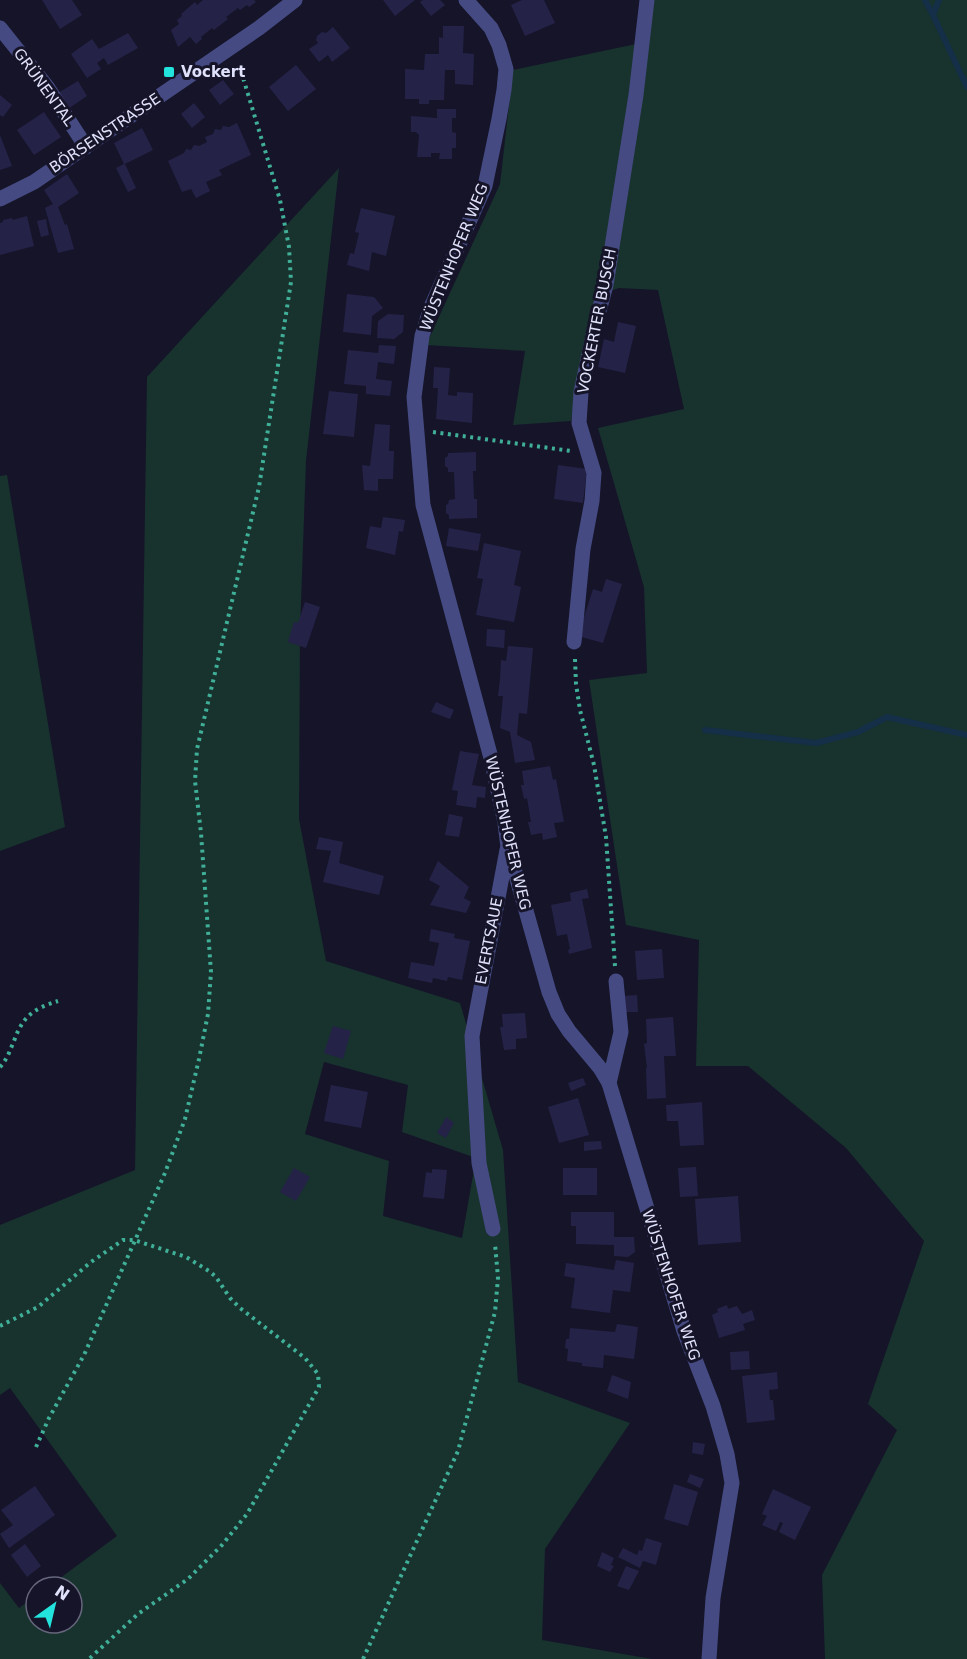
<svg xmlns="http://www.w3.org/2000/svg" width="967" height="1659" font-family="'DejaVu Sans',sans-serif">
<style>
.green{fill:#18322e;fill-rule:evenodd}
.lines{fill:none;stroke-linecap:round;stroke-linejoin:round}
.stream{stroke:#142f47;stroke-width:6}
.building{fill:#252248}
.path{stroke:#40af98;stroke-width:4;stroke-dasharray:3 4.5;stroke-linecap:butt}
.minor{stroke:#454b82;stroke-width:15}
.poi-dot{fill:#23e4dc;stroke:#151429;stroke-width:2}
.labels{text-anchor:middle;stroke-width:6;stroke-linejoin:round;paint-order:stroke}
.poi-label{font-size:15px;font-weight:bold;fill:#e0e1fb;stroke:#151429;text-anchor:start}
.street-label{font-size:15px;fill:#e0e1fb;stroke:#151429}
</style>
<rect width="100%" height="100%" fill="#151429"/>
<g class="green">
<path d="M652 0H967V1659H825L822 1575 897 1430 868 1404 924 1241 846 1148 748 1066H696L699 940 626 925 589 680 647 673 644 587 598 428 684 409 658 290 619 288 595 296 571 421 513 425 525 351 426 345 500 184 513 70 636 44Z"/>
<path d="M339 168 306 461 300 631 299 819 326 961 460 1003 503 1150 518 1382 630 1423 545 1549 542 1640 652 1659H0V1583L19 1608 36 1596V1623H72V1587H48L117 1536 10 1388 0 1395V1225L135 1170 147 377ZM324 1062 408 1085 402 1132 476 1158 462 1238 383 1216 389 1161 305 1134Z"/>
<path d="M7 475 65 827 0 851V476Z"/>
</g>
<g class="lines">
<g class="stream">
<path d="M925 0 933 15"/>
<path d="M939 0 933 15 967 87"/>
<path d="M705 730 816 743 858 732 887 717 967 735"/>
</g>
</g>
<g class="building">
<path d="M42 0H72L82 15 60 29Z"/>
<path d="M203 0H254L256 2 249 7 247 5 240 10 238 8 226 17 228 19 214 30 212 28 201 37 202 39 196 44 190 37 178 47 171 30 179 24 177 20 182 16 181 14 195 2 197 5Z"/>
<path d="M383 0H415L395 16Z"/>
<path d="M423 0H440L445 5 431 16 420 2Z"/>
<path d="M522 0H544L555 23 525 36 511 5Z"/>
<path d="M443 26H464L463 53 474 54 473 85 455 84V70H445L444 100H429V104H419V99H405V69L424 70 425 54H439V37L443 38Z"/>
<path d="M333 27 350 48 332 62 328 55 319 62 309 49 318 43 316 40 317 36 322 32 326 33Z"/>
<path d="M128 33 138 48 108 65 104 58 97 63 101 69 87 78 71 54 92 39 99 49Z"/>
<path d="M296 65 316 89 288 111 269 87Z"/>
<path d="M223 80 234 94 220 105 209 90Z"/>
<path d="M78 81 87 96 68 109 58 93Z"/>
<path d="M0 95 12 105 3 117 0 115Z"/>
<path d="M194 103 205 117 192 128 181 114Z"/>
<path d="M437 109H456V118H452V132L456 133V148H452V159H439L440 153H431V157H417L419 135 416 132H411V116L437 118Z"/>
<path d="M44 112 61 137 34 155 17 130Z"/>
<path d="M237 123 251 155 219 170 222 175 206 182 210 191 196 198 191 189 182 192 168 161 184 153 186 149 191 150 194 145 199 146 207 142 205 137 213 134 215 129 221 130 223 126 229 127Z"/>
<path d="M142 128 153 150 125 164 136 188 128 192 116 168 124 164 114 143Z"/>
<path d="M0 135 12 166 0 170Z"/>
<path d="M67 174 79 193 58 207 65 225 67 224 74 249 58 253 45 208 53 204 44 190Z"/>
<path d="M361 208 395 216 386 256 372 252 369 271 347 265 350 253 354 254 359 233 355 232Z"/>
<path d="M27 216 34 246 0 255V223L3 222V220L12 218 13 220Z"/>
<path d="M46 219 49 235 41 237 37 221Z"/>
<path d="M347 294 374 297 383 308 372 316 371 335 343 332Z"/>
<path d="M388 314 404 315 403 332 394 339 377 338 378 321Z"/>
<path d="M618 322 636 326 625 373 598 367 604 339 614 342Z"/>
<path d="M379 345 396 346 394 364 378 362 376 379 392 381 390 396 366 394V386L344 384 348 350 378 353Z"/>
<path d="M434 367 450 368 448 395 457 396V392L473 393 472 423 436 419 438 388H433Z"/>
<path d="M329 391 358 394 354 437 323 434Z"/>
<path d="M375 424 390 425 389 451H394L393 479H378V491L364 490 362 465 370 466Z"/>
<path d="M476 452V471H473L474 499H477V518L449 519V515L446 513V505L448 504 449 500 455 499 454 472H448V468L445 466V458L448 456V453Z"/>
<path d="M558 465 587 469 583 503 554 499Z"/>
<path d="M383 517 405 520 403 532 399 531 395 555 366 548 370 526 381 528Z"/>
<path d="M449 528 481 534 478 551 446 546Z"/>
<path d="M484 543 521 551 514 585 521 587 514 622 476 615 483 579 477 578Z"/>
<path d="M606 579 622 584 603 643 578 636 593 589 602 592Z"/>
<path d="M305 602 320 607 306 648 288 642 294 622 298 623Z"/>
<path d="M487 629 505 630 504 648 486 646Z"/>
<path d="M508 646 533 648 527 714 519 713 517 735 531 742 535 760 515 763 510 732 500 728 503 696H498L500 679 501 660 506 661Z"/>
<path d="M436 702 454 710 450 719 431 712Z"/>
<path d="M460 751 479 754 472 785 486 787 485 798 477 797 476 808 456 805 458 791 452 790Z"/>
<path d="M550 766 553 780 556 779 564 822 554 823 557 837 543 840 542 833 531 835 528 822H531L527 798 524 799 521 785H524L522 771Z"/>
<path d="M449 814 463 817 459 837 445 835Z"/>
<path d="M319 837 343 842 339 863 384 876 379 895 323 882 331 851 316 849Z"/>
<path d="M438 861 469 887 464 898 471 902 466 913 430 905 440 886 429 880Z"/>
<path d="M587 889 589 898 582 899 592 948 569 954 568 950 570 949 567 934 557 936 551 905 571 901 570 893Z"/>
<path d="M431 929 455 934 454 938 470 941 462 980 448 977 447 981 433 978 432 983 408 978 411 962 434 966 439 943 429 941Z"/>
<path d="M662 949 664 978 637 980 635 951Z"/>
<path d="M637 995 638 1012H623L622 996Z"/>
<path d="M525 1013 527 1038 516 1039V1049L504 1050 500 1027H503L502 1014Z"/>
<path d="M673 1017 676 1056H664L666 1098 647 1099 646 1068H647L644 1044 647 1043 646 1019Z"/>
<path d="M333 1026 351 1031 343 1059 324 1053Z"/>
<path d="M583 1078 586 1085 571 1091 568 1083Z"/>
<path d="M331 1085 368 1092 361 1128 324 1121Z"/>
<path d="M578 1098 589 1135 559 1143 548 1107Z"/>
<path d="M702 1102 704 1145 680 1146 678 1121H667L666 1105Z"/>
<path d="M446 1117 454 1123 446 1138 437 1133Z"/>
<path d="M601 1141 602 1149 584 1151V1142Z"/>
<path d="M696 1167 698 1196 680 1197 678 1168Z"/>
<path d="M294 1168 310 1177 296 1201 280 1192Z"/>
<rect x="563" y="1168" width="34" height="27"/>
<path d="M432 1169 447 1170 444 1199 423 1197 426 1172 432 1173Z"/>
<path d="M738 1196 741 1242 698 1245 695 1199Z"/>
<path d="M571 1212H614V1237H634L635 1252 628 1257 614 1256V1245L576 1244V1226H571Z"/>
<path d="M616 1260 634 1263 630 1292 613 1290 610 1313 571 1308 575 1278 564 1276 566 1263 614 1270Z"/>
<path d="M727 1305 728 1309 737 1306 742 1314 752 1310 755 1320 743 1324 745 1330 719 1338 712 1315 718 1312 717 1309Z"/>
<path d="M617 1324 638 1327 634 1359 604 1355 603 1368 582 1366V1363L567 1361 568 1349 565 1348 566 1339H569L570 1328 615 1332Z"/>
<path d="M749 1351 750 1369 731 1370 730 1352Z"/>
<path d="M777 1372 778 1389 769 1390 770 1400H773L775 1420 747 1423 742 1376Z"/>
<path d="M612 1375 631 1382 628 1399 607 1391Z"/>
<path d="M693 1442 705 1444 703 1455 692 1453Z"/>
<path d="M690 1474 704 1479 700 1488 687 1482Z"/>
<path d="M674 1484 698 1492 688 1526 664 1519Z"/>
<path d="M35 1486 55 1515 9 1548 0 1534 13 1525 1 1510Z"/>
<path d="M773 1489 811 1507 795 1540 779 1532 783 1523 780 1522 776 1531 762 1525 767 1516 762 1514Z"/>
<path d="M646 1538 662 1543 656 1565 643 1561 640 1568 618 1557 623 1548 637 1555 639 1550 642 1551Z"/>
<path d="M25 1544 41 1566 27 1577 11 1555Z"/>
<path d="M602 1552 614 1558 611 1565 614 1566 610 1572 597 1566Z"/>
<path d="M626 1566 639 1571 629 1590 617 1586Z"/>
</g>
<g class="lines">
<g class="path">
<path d="M433 432 571 451"/>
<path d="M575 659 576 684 580 710 594 765 606 837 615 966"/>
<path d="M0 1067C7 1060 10 1050 14 1041 23 1016 33 1009 58 1001"/>
<path d="M0 1326 38 1307 91 1262 123 1240H134L186 1257 209 1271 216 1277 230 1298 240 1308 305 1358 318 1374 319 1387 247 1514 222 1545 188 1579 138 1614 89 1659"/>
<path d="M36 1447 49 1418 84 1355 165 1173 185 1119 199 1059 208 1014 211 972 201 833 195 781 197 749 259 487 291 282 289 247 280 200 238 61"/>
<path d="M363 1659 458 1451 495 1312 498 1278 495 1244"/>
</g>
<g class="minor">
<path d="M466 0 491 28 499 45 506 69 504 90 499 119 485 186 431 307 422 336 414 397 423 505 491 758 505 823 508 847 549 992 558 1014 569 1031 600 1068 609 1083 684 1331 713 1406 727 1454 732 1483 713 1598 709 1659"/>
<path d="M0 28 48 88 86 147"/>
<path d="M0 199 34 182 259 28 295 0"/>
<path d="M574 642 583 549 592 501 594 473 579 423 581 392 595 326 606 285 636 95 647 0"/>
<path d="M609 1083 621 1032 616 981"/>
<path d="M493 1229 479 1163 472 1036 507 850"/>
</g>
</g>
<rect class="poi-dot" x="163" y="66" width="12" height="12" rx="3"/>
<g class="labels">
<g class="poi-label">
<text x="181" y="77">Vockert</text>
</g>
<g class="street-label">
<text transform="translate(44 87) rotate(54)" y="5">GRÜNENTAL</text>
<text transform="translate(105 133) rotate(-34)" y="5">BÖRSENSTRASSE</text>
<text transform="translate(454 257) rotate(-68)" y="5">WÜSTENHOFER WEG</text>
<text transform="translate(597 321) rotate(-79)" y="5">VOCKERTER BUSCH</text>
<text transform="translate(508 833) rotate(77)" y="5">WÜSTENHOFER WEG</text>
<text transform="translate(489 941) rotate(-79)" y="5">EVERTSAUE</text>
<text transform="translate(671 1285) rotate(72)" y="5">WÜSTENHOFER WEG</text>
</g>
</g>
<g transform="translate(54 1605) rotate(34)"><circle r="28" fill="#151429" stroke="#66667d" stroke-width="1.5"/>
<path d="M0-4.5L10 22L0 15L-10 22Z" fill="#23e4dc"/>
<text y="-9" font-size="16" font-weight="bold" text-anchor="middle" fill="#e0e1fb">N</text>
</g>
</svg>
